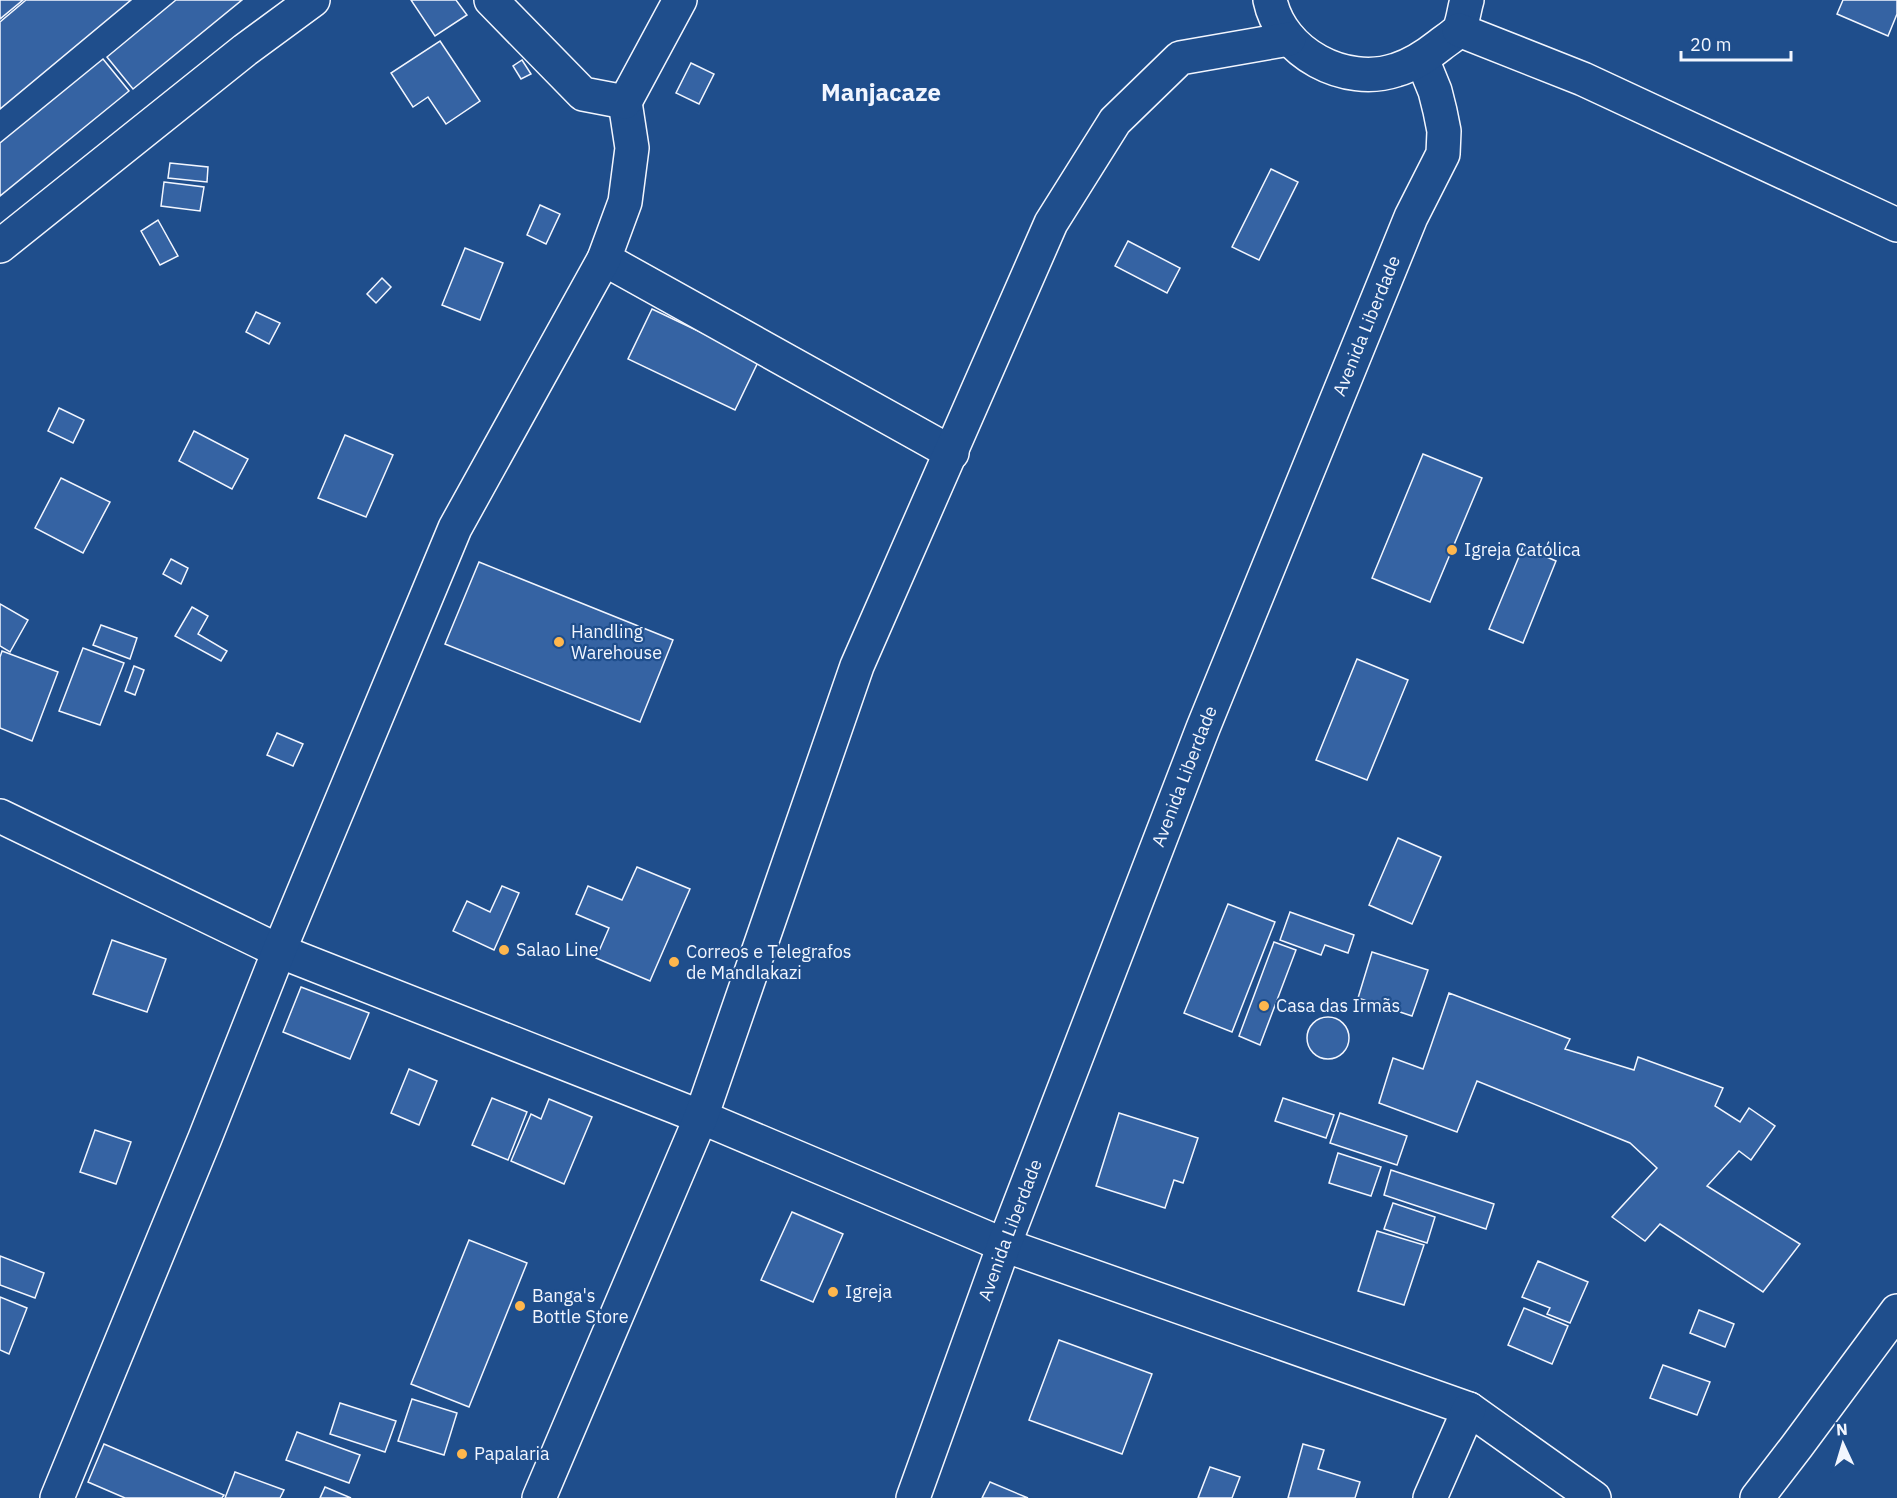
<svg xmlns="http://www.w3.org/2000/svg" width="1897" height="1498" font-family="'IBM Plex Sans',sans-serif">
<style>
.building{fill:#3563a3;stroke:#f2f6ff;stroke-width:1.5}
.lines{fill:none;stroke-linecap:round;stroke-linejoin:round}
.minor-casing{stroke:#f2f6ff;stroke-width:36}
.tertiary-casing{stroke:#f2f6ff;stroke-width:36}
.minor{stroke:#1f4e8c;stroke-width:33}
.tertiary{stroke:#1f4e8c;stroke-width:33}
.poi-dot{fill:#ffb74d;stroke:#1f4e8c;stroke-width:2}
.labels{text-anchor:middle;stroke-width:4.5;stroke-linejoin:round;paint-order:stroke}
.street-label{font-size:18px;fill:#f2f6ff;stroke:#1f4e8c}
.poi-label{font-size:18px;fill:#f2f6ff;stroke:#1f4e8c;text-anchor:start}
.district-label{font-size:24px;font-weight:bold;fill:#f2f6ff;stroke:#1f4e8c}
</style>
<rect width="100%" height="100%" fill="#1f4e8c"/>
<g class="building">
<path d="M0 0H23L0 19Z"/>
<path d="M26 0H131L0 109V22Z"/>
<path d="M176 0H242L133 89 107 57Z"/>
<path d="M411 0H456L467 15 435 36Z"/>
<path d="M1843 0H1897V14L1888 36 1837 14Z"/>
<path d="M440 41 480 101 446 124 428 97 413 107 391 73Z"/>
<path d="M103 59 129 91 0 196V143Z"/>
<path d="M522 60 531 74 521 79 513 66Z"/>
<path d="M691 63 714 74 699 104 676 93Z"/>
<path d="M170 163 208 167 207 182 168 178Z"/>
<path d="M1271 169 1298 182 1259 260 1232 247Z"/>
<path d="M164 182 204 187 200 211 161 206Z"/>
<path d="M540 205 560 214 546 244 527 235Z"/>
<path d="M158 220 178 256 160 265 141 231Z"/>
<path d="M1128 241 1180 268 1167 293 1115 266Z"/>
<path d="M465 248 503 263 480 320 442 305Z"/>
<path d="M382 278 391 287 376 303 367 294Z"/>
<path d="M652 309 759 360 735 410 628 359Z"/>
<path d="M256 312 280 323 269 344 246 332Z"/>
<path d="M59 408 84 420 73 443 48 431Z"/>
<path d="M194 431 248 459 232 489 179 461Z"/>
<path d="M345 435 393 455 366 517 318 498Z"/>
<path d="M1423 454 1482 478 1430 602 1372 578Z"/>
<path d="M61 478 110 502 83 553 35 528Z"/>
<path d="M1523 547 1556 561 1523 643 1489 629Z"/>
<path d="M171 559 188 568 181 584 163 574Z"/>
<path d="M479 562 673 640 640 722 445 644Z"/>
<path d="M0 604 28 620 10 652 0 646Z"/>
<path d="M192 607 208 616 198 634 227 651 221 661 175 636Z"/>
<path d="M101 625 137 638 130 659 93 645Z"/>
<path d="M83 648 124 663 100 725 59 711Z"/>
<path d="M2 651 58 672 32 741 0 728V657Z"/>
<path d="M1357 659 1408 680 1367 780 1316 760Z"/>
<path d="M134 666 144 670 135 695 125 691Z"/>
<path d="M277 733 303 744 293 766 267 755Z"/>
<path d="M1398 838 1441 857 1412 924 1369 905Z"/>
<path d="M637 867 690 889 650 981 596 958 609 928 576 914 588 886 622 900Z"/>
<path d="M502 886 519 893 494 950 453 931 467 901 490 912Z"/>
<path d="M1228 904 1275 922 1232 1032 1184 1013Z"/>
<path d="M1290 912 1354 935 1348 953 1325 945 1321 955 1280 940Z"/>
<path d="M112 940 166 959 147 1012 93 994Z"/>
<path d="M1274 942 1296 950 1260 1045 1239 1036Z"/>
<path d="M1372 952 1428 970 1412 1016 1358 998Z"/>
<path d="M301 987 369 1013 350 1059 283 1032Z"/>
<path d="M1449 993 1570 1039 1565 1049 1634 1070 1638 1057 1723 1088 1715 1106 1740 1122 1749 1108 1775 1126 1751 1160 1739 1151 1707 1186 1800 1244 1763 1292 1660 1224 1645 1241 1612 1217 1657 1168 1630 1143 1477 1081 1457 1132 1379 1103 1393 1058 1423 1069Z"/>
<circle cx="1328" cy="1038" r="21"/>
<path d="M409 1069 437 1081 419 1125 391 1113Z"/>
<path d="M492 1098 527 1112 508 1160 472 1145Z"/>
<path d="M1283 1098 1334 1115 1326 1138 1275 1121Z"/>
<path d="M549 1099 592 1117 564 1184 511 1161 531 1114 541 1119Z"/>
<path d="M1119 1113 1198 1138 1183 1183 1174 1180 1165 1208 1096 1186Z"/>
<path d="M1340 1113 1407 1136 1397 1165 1330 1143Z"/>
<path d="M95 1130 131 1142 116 1184 80 1172Z"/>
<path d="M1338 1153 1381 1167 1371 1196 1329 1183Z"/>
<path d="M1391 1170 1494 1204 1486 1229 1384 1195Z"/>
<path d="M1393 1203 1435 1217 1427 1243 1384 1229Z"/>
<path d="M792 1212 843 1234 813 1302 761 1280Z"/>
<path d="M1377 1231 1424 1245 1404 1305 1358 1291Z"/>
<path d="M469 1240 527 1263 469 1407 411 1384Z"/>
<path d="M0 1256 44 1273 35 1298 0 1285Z"/>
<path d="M1538 1261 1588 1282 1570 1323 1547 1314 1550 1308 1522 1297Z"/>
<path d="M0 1297 27 1308 9 1354 0 1350Z"/>
<path d="M1524 1308 1568 1326 1552 1364 1508 1345Z"/>
<path d="M1699 1310 1734 1324 1725 1347 1690 1333Z"/>
<path d="M1059 1340 1152 1374 1122 1454 1029 1420Z"/>
<path d="M1663 1365 1710 1382 1697 1415 1650 1398Z"/>
<path d="M412 1399 457 1413 444 1455 398 1441Z"/>
<path d="M340 1403 396 1421 385 1452 330 1434Z"/>
<path d="M297 1432 360 1455 349 1483 286 1460Z"/>
<path d="M104 1444 224 1495 222 1498H125L88 1482Z"/>
<path d="M1303 1444 1324 1450 1318 1469 1360 1482 1355 1498H1288Z"/>
<path d="M1210 1467 1240 1477 1232 1498H1198Z"/>
<path d="M235 1472 284 1490 280 1498H225Z"/>
<path d="M990 1482 1028 1498H982Z"/>
<path d="M325 1487 351 1498H320Z"/>
</g>
<g class="lines">
<g class="minor-casing">
<g id="minor">
<path d="M604 259 952 453"/>
<path d="M0 816 279 951 701 1117 1004 1245 1469 1409 1594 1498"/>
<path d="M57 1498 205 1138 279 951 455 528 604 259 625 202 632 148 625 102"/>
<path id="s1" d="M913 1498 1004 1245 1203 728 1411 217 1443 154 1444 131 1440 111 1435 91 1422 59"/>
<path d="M1430 1498 1469 1409"/>
<path d="M1757 1498 1797 1446 1897 1311"/>
</g>
</g>
<g class="tertiary-casing">
<g id="tertiary">
<path d="M491 0 583 94 625 102 680 0"/>
<path d="M1270 0C1281 53 1345 87 1396 70 1413 65 1426 56 1440 45 1445 41 1453 36 1458 31 1463 24 1464 9 1467 0"/>
<path d="M1459 30 1583 79 1897 225"/>
<path d="M0 246 245 50 313 0"/>
<path d="M539 1498 701 1117 857 666 1051 223 1115 121 1180 58 1289 39"/>
</g>
</g>
<use href="#minor" class="minor"/>
<use href="#tertiary" class="tertiary"/>
</g>
<g class="poi-dot">
<circle cx="1452" cy="550" r="6"/>
<circle cx="559" cy="642" r="6"/>
<circle cx="504" cy="950" r="6"/>
<circle cx="674" cy="962" r="6"/>
<circle cx="1264" cy="1006" r="6"/>
<circle cx="833" cy="1292" r="6"/>
<circle cx="520" cy="1306" r="6"/>
<circle cx="462" cy="1454" r="6"/>
</g>
<g class="labels">
<g class="street-label">
<text dy="6" stroke="none"><textPath href="#s1" startOffset="1257">Avenida Liberdade</textPath></text>
<text dy="6" stroke="none"><textPath href="#s1" startOffset="771">Avenida Liberdade</textPath></text>
<text dy="6" stroke="none"><textPath href="#s1" startOffset="285">Avenida Liberdade</textPath></text>
</g>
<g class="poi-label">
<text x="1464" y="556">Igreja Católica</text>
<text x="571" y="638">Handling<tspan x="571" dy="21">Warehouse</tspan></text>
<text x="516" y="956">Salao Line</text>
<text x="686" y="958">Correos e Telegrafos<tspan x="686" dy="21">de Mandlakazi</tspan></text>
<text x="1276" y="1012">Casa das Irmãs</text>
<text x="845" y="1298">Igreja</text>
<text x="532" y="1302">Banga's<tspan x="532" dy="21">Bottle Store</tspan></text>
<text x="474" y="1460">Papalaria</text>
</g>
<g class="district-label">
<text x="881" y="101">Manjacaze</text>
</g>
</g>
<g transform="translate(1843 1444) rotate(356)" stroke="#1f4e8c" stroke-width="4.5" paint-order="stroke">
<path d="M0-4.5L10 22L0 15L-10 22Z" fill="#f2f6ff"/>
<text y="-9" font-size="16" font-weight="bold" text-anchor="middle" fill="#f2f6ff">N</text>
</g>
<path d="M1681 51v9h110v-9" fill="none" stroke="#f2f6ff" stroke-width="3"/>
<text x="1690" y="51" font-size="18" fill="#f2f6ff" stroke="#1f4e8c" stroke-width="4.5" paint-order="stroke">20 m</text>
</svg>
